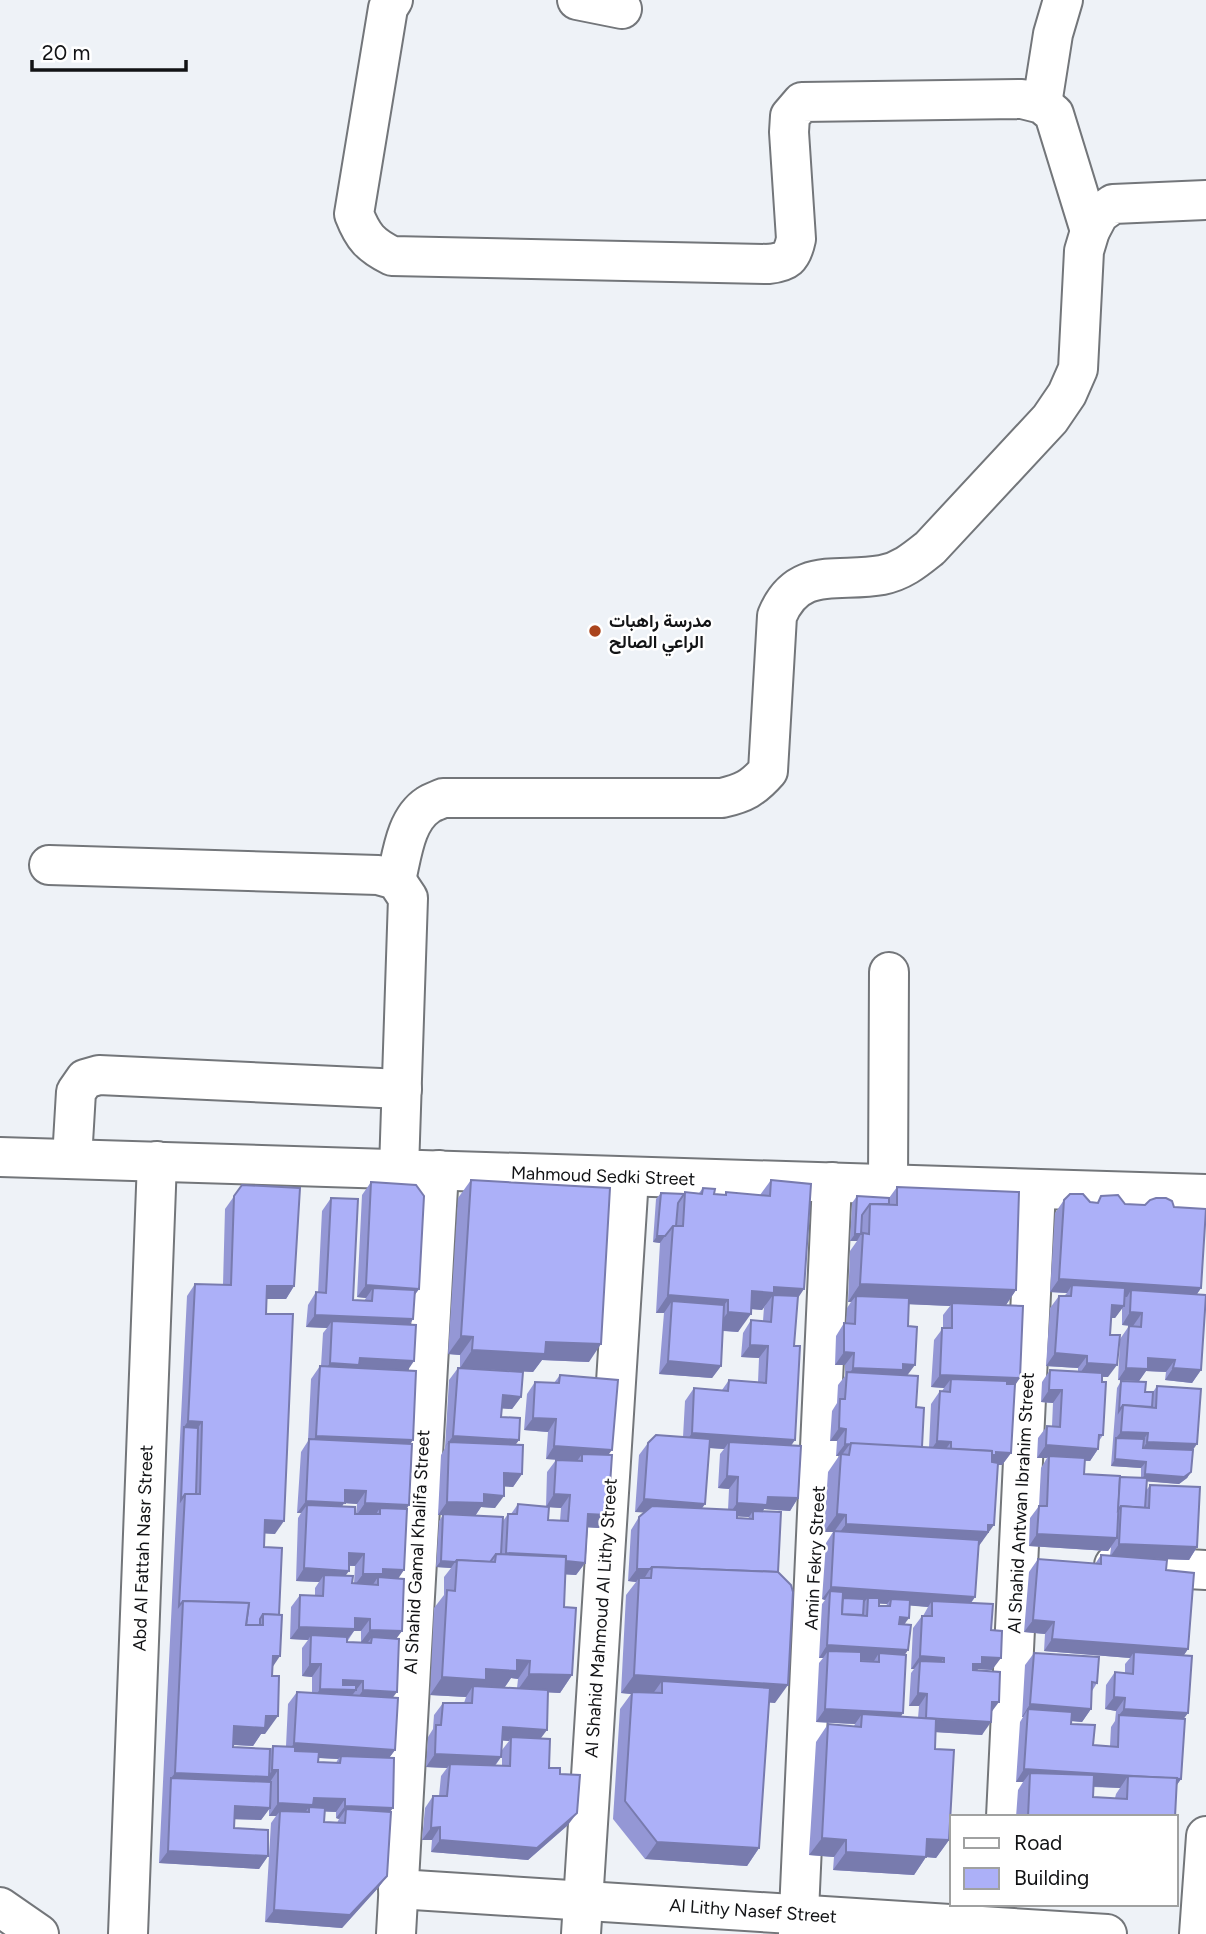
<svg xmlns="http://www.w3.org/2000/svg" width="1206" height="1934" font-family="Figtree,Vazirmatn,sans-serif">
<style>
.lines{fill:none;stroke-linecap:round;stroke-linejoin:round}
.minor-casing{stroke:#73767a;stroke-width:42}
.minor{stroke:#fff;stroke-width:38}
.wall{fill:#9497d5;fill-rule:evenodd}
.shaded-wall{fill:#787bae}
.building{fill:#acb0f8;stroke:#787bae;stroke-width:2}
.poi-dot{fill:#aa441c;stroke:#fff;stroke-width:2.5}
.labels{text-anchor:middle;stroke-width:5;stroke-linejoin:round;paint-order:stroke}
.poi-label{font-size:18px;font-weight:bold;fill:#121315;stroke:#fff;text-anchor:start}
.street-label{font-size:18px;fill:#121315;stroke:#fff}
</style>
<rect width="100%" height="100%" fill="#eef2f7"/>
<g class="lines">
<g class="minor-casing">
<g id="minor">
<path d="M393 0 388 8 354 214C363 237 370 245 392 256L768 264C787 262 792 258 796 239L789 132 790 116 802 102 1022 99 1042 104 1054 114 1090 231"/>
<path d="M577 0 622 9"/>
<path d="M1042 104 1053 34 1063 0"/>
<path d="M49 865 378 875 396 880 408 898 399 1169"/>
<path d="M396 880C402 856 405 820 428 805 432 802 439 800 443 798H722C744 793 753 788 768 771L777 616C798 565 839 583 882 575 902 571 915 560 930 548L1050 419 1067 394 1078 369 1084 251 1090 231 1099 214 1113 204 1206 200"/>
<path d="M0 1157 1206 1194"/>
<path d="M72 1159 76 1092 85 1079 99 1075 402 1089"/>
<path d="M888 1184 889 972"/>
<path d="M1114 1565 1206 1570"/>
<path d="M1006 1817 1036 1189"/>
<path d="M398 1889 1107 1934"/>
<path d="M0 1907 39 1934"/>
<path d="M128 1934 157 1161"/>
<path d="M396 1934 439 1170"/>
<path d="M581 1934 629 1177"/>
<path d="M798 1934 832 1182"/>
<path d="M1199 1934 1206 1836"/>
</g>
</g>
<use href="#minor" class="minor"/>
</g>
<g class="wall">
<path d="M471 1180 589 1362 542 1360 533 1372 487 1369 521 1397 512 1409 502 1408 501 1417 519 1440 515 1445 522 1474 513 1487 504 1486 495 1508 481 1507 475 1516 503 1521 508 1514H511L518 1504 546 1507 547 1472 556 1460 577 1461 546 1459 548 1432 524 1430 527 1394 535 1382 554 1383 560 1375 609 1455 599 1528 587 1527 585 1563 576 1575 565 1574 564 1607 572 1675 560 1693 548 1692 541 1738 549 1768 560 1774 568 1825 528 1860 431 1852 432 1840H422L425 1808 433 1796H439L441 1776 447 1768 426 1767 428 1737 433 1729 434 1715 443 1703H464L466 1697 430 1695 434 1608 444 1595V1577L451 1568 436 1567 439 1521 443 1515H438L441 1455 445 1448 449 1380 458 1368H460V1355L448 1354 458 1198ZM549 1507 561 1508 560 1521 548 1520ZM511 1678 518 1679 517 1688 505 1687ZM502 1740 509 1741 502 1750V1766H495L501 1757Z"/>
<path d="M771 1180 798 1298 794 1346 791 1445 798 1498 790 1511 764 1509 763 1511 778 1572 775 1703 769 1702 759 1848 747 1866 645 1859 613 1819 620 1709 631 1694 621 1693 626 1595 636 1582 628 1581 631 1530 639 1517 645 1512H635L639 1455 648 1443 683 1437 685 1401 694 1388 722 1390 729 1380 758 1382 759 1358 741 1357 743 1333 751 1320 763 1321 764 1307 766 1305 762 1310 751 1309 738 1332 723 1331 721 1366 712 1378 659 1374 664 1313H656L660 1243 653 1242 656 1199 661 1193 684 1194 685 1192 699 1193 703 1188 714 1194 724 1195 726 1192 760 1195ZM709 1448 724 1449 720 1454 718 1488 729 1489 728 1510 702 1508 705 1504ZM737 1516 749 1517 748 1519 737 1518Z"/>
<path d="M371 1182 419 1289 414 1296 413 1319 410 1324 408 1370 410 1444 407 1509 398 1578 402 1631 396 1638 393 1698 395 1750 389 1758 390 1812 387 1876 378 1888 342 1928 265 1922 271 1823 276 1816H269V1809L261 1820 234 1819V1828L268 1856 259 1869 159 1863 187 1296 195 1284 223 1285 225 1209 242 1185 294 1286 286 1299H266V1314L275 1534 264 1533V1547L273 1667 265 1734H261L253 1746 233 1745V1747L270 1750 273 1746H286L288 1704 297 1692 312 1693V1677L302 1676V1648L308 1640 290 1639 291 1607 300 1595 315 1596V1588L319 1582 296 1581 298 1518 301 1513H297L301 1452 308 1441 311 1379 320 1366H321L323 1333 327 1328 306 1327 308 1305 316 1292 318 1293 322 1211 331 1198 353 1300 364 1301 366 1298 357 1297 362 1195ZM344 1503 357 1504 356 1514 342 1507ZM349 1566H355L354 1584 352 1583 345 1576ZM354 1631H361V1642L368 1643 347 1642ZM318 1758 338 1759 336 1763 318 1762ZM325 1811 336 1812V1818L339 1819 337 1823 324 1822Z"/>
<path d="M897 1187 1016 1290 1005 1306 1014 1386 1011 1453 1002 1465H998L982 1542H981L979 1545 975 1597 971 1603 991 1630 992 1670 978 1669 977 1670 991 1713 982 1735 936 1732 935 1749 949 1840 936 1858 926 1857 914 1875 833 1870 834 1857 809 1855 816 1742 828 1724 854 1726 855 1724 816 1722 819 1663 823 1658H819L822 1604 825 1600 822 1599 826 1543 833 1532H824L828 1472 839 1456H836L837 1441H830L832 1411 837 1403 838 1385 845 1376V1365H835L836 1336 844 1323H846L847 1308 851 1302H848L850 1251 857 1241H850L852 1203 857 1196 889 1198ZM909 1304 950 1306 943 1315V1328L934 1340 931 1387 944 1388 942 1391H940L931 1404 929 1448 922 1447 916 1407 907 1375ZM879 1603 887 1604 886 1606H879ZM910 1605 928 1607 923 1616H922L913 1628 911 1669H914L911 1673 909 1706H919L918 1718 901 1716 903 1713 905 1624Z"/>
<path d="M1101 1196 1125 1204 1201 1288 1197 1294 1201 1370 1192 1383 1165 1380 1166 1372 1146 1371 1139 1381 1118 1380 1120 1339 1129 1326H1133L1122 1325V1308L1115 1318H1111L1108 1377H1102L1103 1435 1099 1441 1098 1449 1090 1461H1085L1084 1474 1141 1478V1468L1111 1466 1117 1388 1121 1381 1145 1392H1153L1157 1386 1193 1450 1191 1472 1187 1478 1179 1484 1147 1481 1146 1491 1150 1485 1197 1547 1189 1560 1137 1558 1166 1570 1188 1649 1184 1655 1188 1713 1183 1719 1181 1779 1176 1786 1175 1817H1016L1018 1790 1023 1782H1016L1020 1722 1023 1717H1022L1025 1665 1034 1653 1097 1683 1092 1691 1091 1709 1082 1722 1071 1721V1724L1093 1745 1110 1746 1111 1727 1115 1721 1116 1711 1105 1709 1106 1685 1115 1672 1125 1673V1664L1130 1658 1044 1651 1045 1634 1024 1632 1029 1572 1038 1559 1095 1564 1101 1555 1110 1556 1111 1547 1108 1551 1029 1546 1030 1518 1039 1506 1041 1468 1047 1458H1037L1038 1438 1047 1426H1052L1053 1403 1041 1402 1042 1382 1050 1370 1078 1371V1368L1046 1366 1050 1308 1059 1296H1064L1067 1293 1050 1292 1055 1213 1064 1200 1097 1203ZM1093 1787 1120 1788 1116 1794 1115 1798 1093 1797Z"/>
</g>
<g class="shaded-wall">
<path d="M855 1234H861L857 1241H850Z"/>
<path d="M657 1236H665L660 1243 653 1242Z"/>
<path d="M1059 1279 1201 1288 1192 1301 1131 1290 1127 1297 1071 1293 1072 1285 1067 1293 1050 1292Z"/>
<path d="M860 1284 1016 1290 1004 1308 952 1303 950 1306 856 1302V1296L851 1302H848Z"/>
<path d="M366 1285 419 1289 410 1301 373 1288 366 1298 357 1297Z"/>
<path d="M267 1286H294L286 1299H258Z"/>
<path d="M774 1287 804 1289 792 1307 773 1295 762 1310 740 1308 752 1291Z"/>
<path d="M668 1295 728 1300 715 1317 672 1301 664 1313H656Z"/>
<path d="M1112 1305 1124 1306 1115 1318H1103Z"/>
<path d="M728 1312 751 1314 738 1332 715 1330Z"/>
<path d="M1130 1312 1142 1313 1133 1326 1122 1325Z"/>
<path d="M315 1315 413 1319 404 1332 332 1321 327 1328 306 1327Z"/>
<path d="M461 1336 473 1337 460 1355 448 1354Z"/>
<path d="M546 1342 601 1344 589 1362 542 1360 533 1372 460 1368 472 1350Z"/>
<path d="M750 1345 768 1346 759 1358 741 1357Z"/>
<path d="M844 1352 854 1353 845 1365H835Z"/>
<path d="M1055 1353 1087 1356 1078 1368 1046 1366Z"/>
<path d="M360 1358 414 1361 406 1373 321 1376 330 1363Z"/>
<path d="M1148 1358 1175 1360 1166 1372 1146 1371 1139 1381 1118 1380 1126 1368Z"/>
<path d="M668 1361 721 1366 712 1378 659 1374Z"/>
<path d="M1087 1363 1117 1365 1108 1377 1078 1376Z"/>
<path d="M903 1364 915 1365 906 1377H847L853 1368Z"/>
<path d="M1173 1368 1201 1370 1192 1383 1165 1380Z"/>
<path d="M940 1375 1020 1378 1011 1391 951 1379 944 1388 931 1387Z"/>
<path d="M1049 1390H1062L1053 1403 1041 1402Z"/>
<path d="M503 1395 521 1397 512 1409 494 1408Z"/>
<path d="M533 1418 556 1419 548 1432 524 1430Z"/>
<path d="M188 1421 202 1422 193 1435 184 1427Z"/>
<path d="M839 1428 846 1429 837 1441H830Z"/>
<path d="M1121 1432 1148 1433 1139 1446 1116 1438Z"/>
<path d="M692 1433 795 1440 786 1453 729 1442 724 1449 683 1446Z"/>
<path d="M316 1436 413 1440 404 1453 309 1446Z"/>
<path d="M453 1436 519 1440 510 1452 449 1442 444 1448Z"/>
<path d="M937 1441 951 1442 942 1454 929 1453Z"/>
<path d="M1147 1442 1197 1444 1188 1457 1139 1455Z"/>
<path d="M845 1444H850L841 1456V1454L839 1456H836Z"/>
<path d="M1046 1445 1098 1449 1090 1461 1049 1458V1456L1047 1458H1037Z"/>
<path d="M554 1446 612 1450 603 1462 582 1454 577 1461 546 1459Z"/>
<path d="M996 1452 1011 1453 1002 1465H942Z"/>
<path d="M1115 1459 1146 1462 1141 1468 1111 1466Z"/>
<path d="M1191 1472 1187 1478 1179 1484 1141 1481 1145 1474Z"/>
<path d="M504 1473 522 1474 513 1487 495 1486Z"/>
<path d="M727 1476 738 1477 729 1489 718 1488Z"/>
<path d="M345 1490 366 1491 357 1504 344 1503 336 1515 307 1505 301 1513H297L306 1501Z"/>
<path d="M484 1494 504 1496 495 1508 481 1507 475 1516 438 1515 447 1502Z"/>
<path d="M554 1494 570 1495 561 1508 546 1507Z"/>
<path d="M768 1497 798 1498 790 1511 764 1509 759 1517 753 1511 749 1517 728 1516 737 1503Z"/>
<path d="M644 1499 705 1504 696 1516 635 1512Z"/>
<path d="M365 1503 409 1505 401 1518 380 1514V1508L374 1517 356 1516Z"/>
<path d="M588 1514 608 1515 599 1528 580 1527Z"/>
<path d="M837 1514 846 1515 834 1532H824Z"/>
<path d="M265 1520 284 1521 275 1534 256 1533Z"/>
<path d="M846 1524 988 1525H994L976 1550 833 1541Z"/>
<path d="M1037 1534 1117 1538 1108 1551 1029 1546Z"/>
<path d="M1119 1544 1197 1547 1189 1560 1110 1557Z"/>
<path d="M349 1553 364 1554 355 1566 340 1565Z"/>
<path d="M506 1553 566 1556 557 1568 498 1565Z"/>
<path d="M441 1561 455 1562 451 1568 436 1567Z"/>
<path d="M565 1561 585 1563 576 1575 557 1574Z"/>
<path d="M304 1568 349 1571 340 1583 324 1575 319 1582 296 1581Z"/>
<path d="M383 1569 404 1570 396 1582 378 1577 372 1586H354L363 1574Z"/>
<path d="M637 1569H650L642 1582 639 1578 636 1582 628 1581Z"/>
<path d="M831 1587 975 1597 966 1609 932 1601 928 1607 890 1604 891 1599 887 1604 867 1603 868 1598 864 1602 839 1601 830 1591 825 1600 822 1599Z"/>
<path d="M900 1617 909 1618 900 1630H891Z"/>
<path d="M355 1618 370 1619 361 1631H354L346 1641 311 1635 308 1640 290 1639 299 1627Z"/>
<path d="M1033 1620 1054 1622 1045 1634 1024 1632Z"/>
<path d="M370 1630 402 1631 393 1643 372 1637 368 1642H361Z"/>
<path d="M1052 1639 1188 1649 1179 1662 1134 1652 1130 1658 1044 1651Z"/>
<path d="M827 1645 908 1650 900 1662 879 1653 874 1661 828 1658V1651L823 1658H819Z"/>
<path d="M273 1656H280L268 1674Z"/>
<path d="M920 1656 944 1658 935 1670 920 1661 914 1669H911Z"/>
<path d="M982 1657 1001 1658 992 1670 978 1669 973 1676V1664Z"/>
<path d="M517 1660 530 1661 518 1679 511 1678 504 1688 473 1686 466 1697 430 1695 442 1677 486 1669Z"/>
<path d="M310 1664H321L312 1677 302 1676Z"/>
<path d="M529 1674 572 1675 560 1693 517 1691Z"/>
<path d="M634 1675 788 1685 775 1703 660 1695 662 1693V1681L652 1695 632 1692 631 1694 621 1693Z"/>
<path d="M343 1680 363 1681 347 1702 312 1701 320 1689Z"/>
<path d="M363 1690 397 1692 388 1704 354 1703Z"/>
<path d="M918 1693 927 1694 919 1706H909Z"/>
<path d="M1114 1697 1125 1698 1116 1711 1105 1709Z"/>
<path d="M992 1702H999L990 1714Z"/>
<path d="M1030 1704 1091 1709 1082 1722 1028 1717V1709L1023 1717H1022Z"/>
<path d="M825 1709 903 1713 895 1726 862 1714 855 1724 816 1722Z"/>
<path d="M1124 1709 1188 1713 1179 1725 1119 1715Z"/>
<path d="M266 1716H278L265 1734H261L253 1746 221 1744 234 1726Z"/>
<path d="M926 1719 991 1722 982 1735 917 1731Z"/>
<path d="M503 1727 547 1730 538 1742 511 1737 509 1741 494 1740Z"/>
<path d="M294 1743 395 1750 386 1762 341 1756 338 1759 286 1756Z"/>
<path d="M435 1754 501 1757 492 1769 450 1764 447 1768 426 1767Z"/>
<path d="M1024 1769 1181 1779 1172 1792 1128 1776 1120 1788 1030 1783V1773L1023 1782H1016Z"/>
<path d="M272 1770H278L270 1782 171 1778 175 1773 268 1777Z"/>
<path d="M314 1798 345 1799 336 1812 309 1811V1807L302 1817 280 1811 276 1816H269L278 1803Z"/>
<path d="M235 1806 270 1808 261 1820 226 1819Z"/>
<path d="M345 1806 393 1808 384 1820 346 1809 339 1819 336 1818Z"/>
<path d="M577 1813 568 1825 528 1860 431 1852 440 1840Z"/>
<path d="M440 1827 432 1840H422L431 1828Z"/>
<path d="M822 1838 846 1840 834 1857 809 1855Z"/>
<path d="M927 1839 949 1840 936 1858 926 1857 914 1875 833 1870 846 1852Z"/>
<path d="M657 1842 759 1848 747 1866 645 1859Z"/>
<path d="M168 1851 268 1856 259 1869 159 1863Z"/>
<path d="M387 1876 378 1888 342 1928 265 1922 274 1910Z"/>
<path d="M1108 1904H1162L1160 1906Z"/>
</g>
<g class="building">
<path d="M471 1180 610 1188 601 1344 546 1342 545 1354 472 1350 473 1337 461 1336Z"/>
<path d="M771 1180 811 1184 804 1289 774 1287V1293L752 1291 751 1314 728 1312V1300L668 1295 673 1226H683L685 1192 702 1194 703 1188 715 1189 714 1194 726 1195V1192L770 1196Z"/>
<path d="M371 1182 416 1185 424 1196 419 1289 366 1285Z"/>
<path d="M242 1185 300 1188 294 1286H267L266 1314H293L284 1521 265 1520 264 1547 282 1548 279 1615 263 1614 260 1619V1625H246L249 1603 183 1601 179 1606 185 1494H200L202 1422 188 1421 195 1284 231 1285 234 1196Z"/>
<path d="M897 1187 1019 1192 1016 1290 860 1284 863 1233 869 1234 870 1204 897 1205Z"/>
<path d="M661 1193 684 1194 678 1203 676 1226H673L665 1236H657Z"/>
<path d="M1070 1194H1083L1090 1202 1098 1203 1101 1196 1118 1195 1125 1204 1145 1205 1150 1200 1156 1198H1166L1172 1201 1174 1207 1206 1209 1201 1288 1059 1279 1064 1200Z"/>
<path d="M857 1196 889 1198V1204H870L862 1215 861 1234H855Z"/>
<path d="M331 1198 358 1199 353 1300 372 1301 373 1288 415 1290 413 1319 315 1315 316 1292 326 1293Z"/>
<path d="M1072 1285 1125 1288 1124 1306 1112 1305 1110 1335H1120L1117 1365 1087 1363V1356L1055 1353 1059 1296H1071Z"/>
<path d="M1131 1290 1206 1295 1201 1370 1173 1368 1175 1360 1148 1358V1369L1126 1368 1129 1326 1141 1327 1142 1313 1130 1312Z"/>
<path d="M773 1295 798 1296 794 1346H800L795 1440 692 1433 694 1388 728 1391 729 1380 766 1383 768 1346 750 1345 751 1320 771 1322Z"/>
<path d="M856 1296 909 1298 908 1326 917 1327 915 1365 903 1364V1370L853 1368 854 1353 844 1352V1323L855 1324Z"/>
<path d="M672 1301 724 1305 721 1366 668 1361Z"/>
<path d="M952 1303 1023 1306 1020 1378 940 1375 942 1328H952Z"/>
<path d="M332 1321 416 1325 414 1361 360 1358 359 1365 330 1363Z"/>
<path d="M320 1366 416 1371 413 1440 316 1436Z"/>
<path d="M458 1368 523 1372 521 1397 503 1395 501 1417 520 1418 519 1440 453 1436Z"/>
<path d="M1050 1370 1102 1373V1382H1106L1103 1435H1099L1098 1449 1046 1445 1047 1426 1060 1427 1062 1390H1049Z"/>
<path d="M847 1372 918 1376 916 1407 924 1408 922 1447 845 1444 846 1429 839 1428 840 1399H845Z"/>
<path d="M560 1375 618 1380 612 1450 554 1446 556 1419 533 1418 535 1382 559 1383Z"/>
<path d="M951 1379 1007 1381V1384H1015L1011 1453 996 1452V1455H992V1451L951 1449V1442L937 1441 940 1391 950 1392Z"/>
<path d="M1121 1381 1146 1382 1145 1392H1153L1152 1407 1123 1405 1119 1411Z"/>
<path d="M1157 1386 1201 1389 1197 1444 1147 1442 1148 1433 1121 1432 1123 1405 1156 1408Z"/>
<path d="M184 1427 198 1428 196 1494H185L181 1500Z"/>
<path d="M656 1435 710 1439 705 1504 644 1499 648 1443Z"/>
<path d="M1116 1438 1144 1439 1143 1448 1193 1450 1191 1472 1184 1477 1145 1474 1146 1462 1115 1459Z"/>
<path d="M309 1439 412 1444 409 1505 365 1503 366 1491 345 1490V1503L306 1501Z"/>
<path d="M449 1442 523 1445 522 1474 504 1473V1496L484 1494V1503L447 1502Z"/>
<path d="M729 1442 801 1446 798 1498 768 1497 767 1505 737 1503 738 1477 727 1476Z"/>
<path d="M851 1443 992 1451V1462L998 1463 994 1525H988V1532L846 1524V1515L837 1514 841 1454 849 1455Z"/>
<path d="M582 1454 612 1455 608 1515 588 1514 585 1563 566 1561V1556L506 1553 508 1514H517L518 1504 549 1507 548 1520 568 1521 570 1495 554 1494 556 1460 582 1461Z"/>
<path d="M1049 1456 1085 1458 1084 1474 1120 1476 1117 1538 1037 1534 1039 1506H1047Z"/>
<path d="M1120 1477 1147 1478 1145 1508 1121 1506 1118 1510Z"/>
<path d="M1150 1485 1200 1487 1197 1547 1119 1544 1121 1506 1149 1508Z"/>
<path d="M307 1505 355 1507V1514H380V1508L407 1509 404 1570 383 1569V1574H363L364 1554 349 1553V1571L304 1568Z"/>
<path d="M652 1506 737 1510V1518L753 1519V1511L781 1512 778 1572 652 1567 650 1569H637L639 1517Z"/>
<path d="M443 1514 503 1517 501 1554H496L490 1562 457 1560 455 1562 441 1561Z"/>
<path d="M834 1531 979 1540 975 1597 831 1587Z"/>
<path d="M496 1554 566 1557 564 1607 576 1608 572 1675 529 1674 530 1661 517 1660V1671L486 1669V1680L442 1677 447 1590 455 1591 457 1560 495 1562Z"/>
<path d="M1101 1555 1167 1560 1166 1570 1194 1573 1188 1649 1052 1639 1054 1622 1033 1620 1038 1559 1101 1564Z"/>
<path d="M652 1567 778 1572 791 1585 793 1592 788 1685 634 1675 639 1578H651Z"/>
<path d="M324 1575 353 1576 352 1583 378 1585V1577L404 1579 402 1631 370 1630V1619L355 1618V1629L299 1627 300 1595 323 1596Z"/>
<path d="M830 1591 843 1592 842 1614 867 1616 868 1598H879V1606H890L891 1599 910 1600 909 1618 900 1617 899 1624 911 1625 908 1650 827 1645Z"/>
<path d="M843 1598 864 1599 863 1615 842 1614Z"/>
<path d="M183 1601 249 1603 246 1625H263V1614L282 1615 280 1656H273L272 1676H279L278 1716H266L265 1728 234 1726 233 1747 270 1749 269 1777 175 1773Z"/>
<path d="M932 1601 993 1604 991 1630 1002 1631 1001 1658 982 1657V1664H973V1670L1000 1672 999 1702H992L991 1722 926 1718 927 1694 918 1693 920 1661 944 1662V1658L920 1656 922 1616H932Z"/>
<path d="M311 1635 347 1637V1642L371 1643 372 1637 399 1639 397 1692 363 1690V1681L343 1680V1685H356V1690L320 1689 321 1664H310Z"/>
<path d="M828 1651 861 1652V1661L879 1662V1653L906 1655 903 1713 825 1709Z"/>
<path d="M1134 1652 1192 1656 1188 1713 1124 1709 1125 1698 1114 1697 1115 1672 1133 1674Z"/>
<path d="M1034 1653 1099 1657 1097 1683 1092 1682 1091 1709 1030 1704Z"/>
<path d="M662 1681 770 1688 759 1848 657 1842 625 1801 632 1692 662 1693Z"/>
<path d="M473 1686 548 1690 547 1730 503 1727 501 1757 435 1754 436 1725H441L443 1703H472Z"/>
<path d="M297 1692 398 1698 395 1750 294 1743Z"/>
<path d="M1028 1709 1072 1712 1071 1724 1095 1725 1093 1745 1118 1747 1119 1715 1185 1719 1181 1779 1024 1769Z"/>
<path d="M862 1714 936 1719 935 1749 954 1750 949 1840 927 1839 926 1857 846 1852V1840L822 1838 828 1724 861 1727Z"/>
<path d="M511 1737 550 1739 549 1768H560V1774L580 1775 577 1813 537 1848 440 1840V1827L431 1828 433 1796H447L450 1764 510 1766Z"/>
<path d="M273 1746 295 1747V1751L319 1752 318 1762 340 1763 341 1756 394 1758 393 1808 345 1806V1799L314 1798 313 1805 278 1803V1770H272Z"/>
<path d="M1030 1773 1094 1775 1093 1797 1127 1799 1128 1776 1177 1778 1175 1817H1028Z"/>
<path d="M171 1778 271 1782 270 1808 235 1806 234 1828 268 1830V1856L168 1851Z"/>
<path d="M309 1807 325 1808 324 1822 345 1823 346 1809 391 1812 387 1876 350 1915 274 1910 280 1811 309 1812Z"/>
</g>
<circle class="poi-dot" cx="595" cy="631" r="7"/>
<g class="labels">
<g class="poi-label">
<text x="609" y="627">مدرسة راهبات<tspan x="609" dy="21">الراعي الصالح</tspan></text>
</g>
<g class="street-label">
<text transform="translate(603 1176) rotate(2)" y="6">Mahmoud Sedki Street</text>
<text transform="translate(1021 1503) rotate(-87)" y="6">Al Shahid Antwan Ibrahim Street</text>
<text transform="translate(143 1548) rotate(-88)" y="6">Abd Al Fattah Nasr Street</text>
<text transform="translate(417 1552) rotate(-87)" y="6">Al Shahid Gamal Khalifa Street</text>
<text transform="translate(815 1558) rotate(-87)" y="6">Amin Fekry Street</text>
<text transform="translate(601 1618) rotate(-86)" y="6">Al Shahid Mahmoud Al Lithy Street</text>
<text transform="translate(753 1911) rotate(4)" y="6">Al Lithy Nasef Street</text>
</g>
</g>
<rect x="950" y="1815" width="228" height="91" fill="#ffffff" stroke="#a0a1a1" stroke-width="2"/>
<rect x="964" y="1838" width="35" height="10" fill="#ffffff" stroke="#a0a1a1" stroke-width="2"/>
<text x="1014" y="1850" font-size="21" fill="#121315">Road</text>
<rect x="964" y="1868" width="35" height="21" fill="#acb0f8" stroke="#a0a1a1" stroke-width="2"/>
<text x="1014" y="1885" font-size="21" fill="#121315">Building</text>
<path d="M32 60v10h154v-10" fill="none" stroke="#121315" stroke-width="3.5"/>
<text x="42" y="60" font-size="21" fill="#121315" stroke="#ffffff" stroke-width="5" paint-order="stroke">20 m</text>
</svg>
